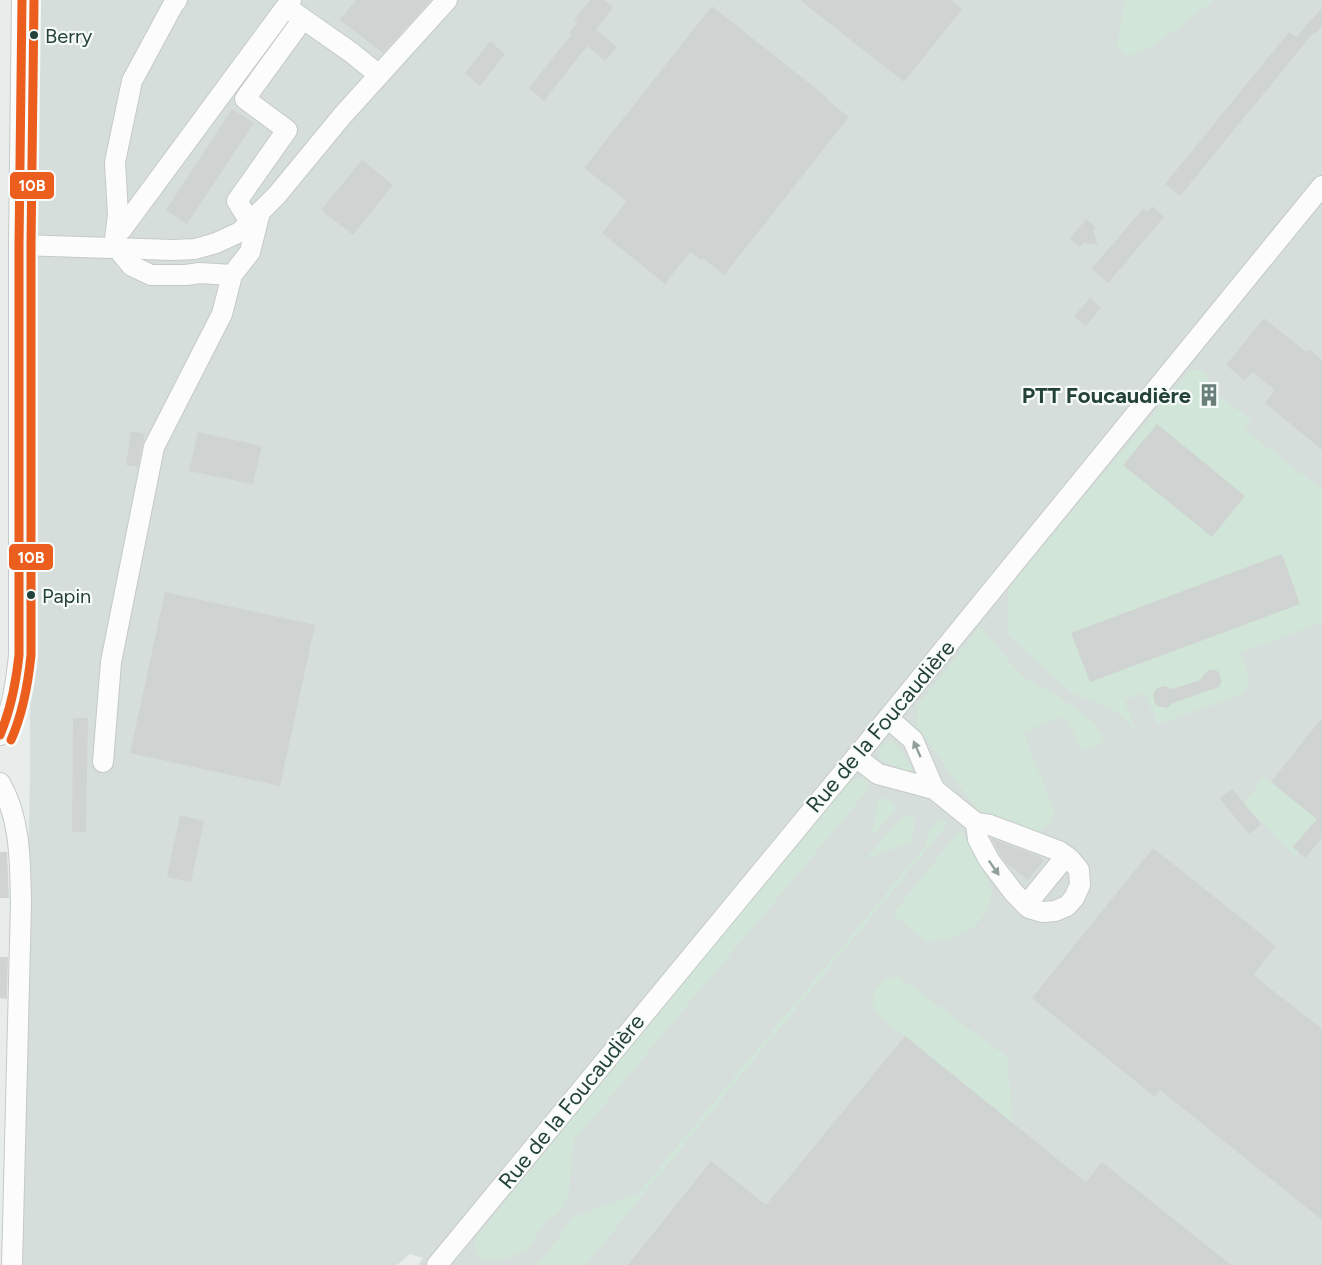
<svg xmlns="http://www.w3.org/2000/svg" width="1322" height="1265" font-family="Figtree,sans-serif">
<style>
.built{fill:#d6dedb}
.green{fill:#d1e6d8}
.building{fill:#cfd4d2}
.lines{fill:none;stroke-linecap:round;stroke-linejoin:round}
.minor-casing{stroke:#c5cac8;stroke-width:22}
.minor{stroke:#fcfcfc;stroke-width:20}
.bus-1-casing{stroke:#f7fbf9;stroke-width:14}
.bus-2-casing{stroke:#f7fbf9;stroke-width:14}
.bus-1{stroke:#eb5e1d;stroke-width:9}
.bus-2{stroke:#eb5e1d;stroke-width:9}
.oneway{fill:#909f9b}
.bus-dot{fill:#24423a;stroke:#f7fbf9;stroke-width:2}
.labels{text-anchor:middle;stroke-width:4.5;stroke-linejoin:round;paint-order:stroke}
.bus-label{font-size:20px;fill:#24423a;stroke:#f7fbf9;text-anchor:start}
.poi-label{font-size:22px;font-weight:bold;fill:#24423a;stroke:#f7fbf9;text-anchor:end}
.street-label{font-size:22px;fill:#24423a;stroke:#f7fbf9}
.line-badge{stroke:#f7fbf9;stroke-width:2}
.badge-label{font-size:16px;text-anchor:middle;font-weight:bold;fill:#fff}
</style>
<rect width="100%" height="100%" fill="#e8edeb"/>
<path class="built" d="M34 0H1322V1265H418L423 1258 410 1254 397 1265H22L30 766 31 334 29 232Z"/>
<g class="green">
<path d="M1125 0H1214C1185 22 1162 44 1127 57L1117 47Z"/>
<path d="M1191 370H1200L1207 375 1209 388 1252 421 1244 429 1322 490V620L1314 626 1240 652 1250 679 1244 694 1158 724 1144 693 1124 700 1135 729 1113 709 1074 694 1035 660 1008 634V588L1181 381Z"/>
<path d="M980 627 1022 676 1056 695 1076 709 1093 722 1105 741 1083 751 1065 716 1023 732 1055 812 1048 825 1035 835 995 819 978 809 963 791 917 726 918 705Z"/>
<path d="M890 741 894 742 912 767 911 770 908 772 879 759 878 756 881 746Z"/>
<path d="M864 777 868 782V790L574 1140 568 1198 563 1207 556 1215 546 1221 527 1250 508 1258 491 1260 479 1257 475 1252V1239L836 791 854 780Z"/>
<path d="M1264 777 1309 813 1322 798V825H1312L1293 847 1299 852 1295 857 1244 804Z"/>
<path d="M881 798 890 800 895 806V811L871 837 878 799Z"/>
<path d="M911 816 915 821 911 842 865 859 903 817Z"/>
<path d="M945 820 949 822 585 1265H535L543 1259 573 1217 638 1194 927 844C925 830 933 824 945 820Z"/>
<path d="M960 830C971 841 969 848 975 859 980 867 987 875 990 884 993 892 991 899 988 907 976 934 953 939 926 942L893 914Z"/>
<path d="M898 976 1007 1057 1013 1123 890 1025 875 1011 872 1000 876 990 885 980Z"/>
</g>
<g class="building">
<path d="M356 0H431L383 53 340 20Z"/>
<path d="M590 0H604L613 7 596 30 617 47 605 61 587 46 544 101 529 88 571 35 569 33 578 22 574 20Z"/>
<path d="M800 0H950L962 9 904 82Z"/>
<path d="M712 6 828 98 827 100 849 117 724 275 703 258 701 260 690 252 665 284 602 233 627 201 584 168Z"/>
<path d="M1322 8V26L1315 34 1314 32 1180 196 1165 184 1289 32 1296 37Z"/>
<path d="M490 41 505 54 480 86 465 73Z"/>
<path d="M232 109 254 123 187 224 166 210Z"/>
<path d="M362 160 393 185 353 235 321 210Z"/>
<path d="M1152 206 1164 217 1108 283 1092 268 1143 209 1147 212Z"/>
<path d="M1086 219 1096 227 1093 230 1098 245 1083 243 1080 247 1070 239Z"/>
<path d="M1090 298 1101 308 1086 326 1074 316Z"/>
<path d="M1264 318 1306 352 1309 349 1322 360V450L1265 403 1275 390 1252 372 1245 381 1226 365Z"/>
<path d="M1157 424 1245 496 1212 537 1123 465Z"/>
<path d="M131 431 145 434 138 467 126 465Z"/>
<path d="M198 432 262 446 253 484 189 471Z"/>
<path d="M1282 554 1300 604 1090 682 1071 633Z"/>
<path d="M165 592 315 625 280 786 130 753Z"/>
<path d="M1209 670H1216L1219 673 1222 681 1219 687 1173 703 1167 708 1158 706 1154 702 1153 694 1157 688 1165 686 1173 689 1200 680 1206 672Z"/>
<path d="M73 718H88L86 832H72Z"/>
<path d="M1322 718V838L1305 858 1293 847 1317 819 1271 782Z"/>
<path d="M1232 789 1261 824 1249 834 1220 799Z"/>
<path d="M180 815 204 821 191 882 167 877Z"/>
<path d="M991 838 1038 856 1044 860 1028 880 1006 863 998 851Z"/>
<path d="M1153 848 1276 946 1253 975 1322 1029V1220L1160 1090 1155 1097 1032 998Z"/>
<path d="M0 852H7L9 898H0Z"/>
<path d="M0 957H8L7 999 0 998Z"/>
<path d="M905 1036 1086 1182 1102 1162 1231 1265H628L711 1161 766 1205Z"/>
</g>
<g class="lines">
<g class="minor-casing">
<g id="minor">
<path d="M292 11 352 53 379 75"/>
<path d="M250 222 237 201 287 130 245 99 303 19"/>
<path d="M116 234 122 229 291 0"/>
<path d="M115 239 118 215 115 162 132 81 173 5 177 0"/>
<path d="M19 245 173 250 195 249 216 243 240 232 277 195 342 116 447 0"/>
<path d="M117 248 132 266 151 275H186L200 273 232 275"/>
<path d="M888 718 913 740 934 789"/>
<path d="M0 735C13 708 16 684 19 655V245L22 0"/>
<path d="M856 757 878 774 934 789 976 823 990 825 1059 851 1070 859 1079 870 1080 885 1074 898 1067 906 1055 911 1042 912 1029 908 1014 893 989 860 978 839 976 823"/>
<path d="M103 762 111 662 154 447 222 314 232 275 250 252 260 212"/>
<path d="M0 783C21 820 20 861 21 903L12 1265"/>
<path d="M1026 905 1066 856"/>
<path d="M437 1265 870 740 1322 186"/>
</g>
</g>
<use href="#minor" class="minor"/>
<g class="bus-1-casing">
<path id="bus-1" d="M0 735C11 709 16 683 19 655V245L22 0"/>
</g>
<g class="bus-2-casing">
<path id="bus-2" d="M11 740C23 713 28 685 31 655V245L34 0"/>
</g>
<use href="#bus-1" class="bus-1"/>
<use href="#bus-2" class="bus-2"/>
</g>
<defs><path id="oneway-solid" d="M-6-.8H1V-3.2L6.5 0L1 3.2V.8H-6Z" transform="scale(1.5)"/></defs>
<g class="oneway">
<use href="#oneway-solid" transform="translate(917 749) rotate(-114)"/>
<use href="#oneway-solid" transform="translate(994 868) rotate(55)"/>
</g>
<defs>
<g id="building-bare" transform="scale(1.8)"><path d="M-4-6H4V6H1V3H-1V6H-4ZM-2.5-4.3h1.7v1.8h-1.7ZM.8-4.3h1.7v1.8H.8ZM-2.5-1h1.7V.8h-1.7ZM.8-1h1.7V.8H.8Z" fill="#697e78" stroke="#f7fbf9" stroke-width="2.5" paint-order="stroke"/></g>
</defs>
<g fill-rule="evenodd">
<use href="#building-bare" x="1209" y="395"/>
</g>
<g class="bus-dot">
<circle cx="34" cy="35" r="5"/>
<circle cx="31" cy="595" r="5"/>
</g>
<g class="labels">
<g class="bus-label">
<text x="45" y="43">Berry</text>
<text x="42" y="603">Papin</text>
</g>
<g class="poi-label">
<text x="1191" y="403">PTT Foucaudière</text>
</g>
<g class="street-label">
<text transform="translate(880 726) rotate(-50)" y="8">Rue de la Foucaudière</text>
<text transform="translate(571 1101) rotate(-51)" y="8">Rue de la Foucaudière</text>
</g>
</g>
<g class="line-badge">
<rect x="9" y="171" width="46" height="29" rx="6" fill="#eb5e1d"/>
<rect x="8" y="543" width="46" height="28" rx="6" fill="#eb5e1d"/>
</g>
<g class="badge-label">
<text x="32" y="191">10B</text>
<text x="31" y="563">10B</text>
</g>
</svg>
